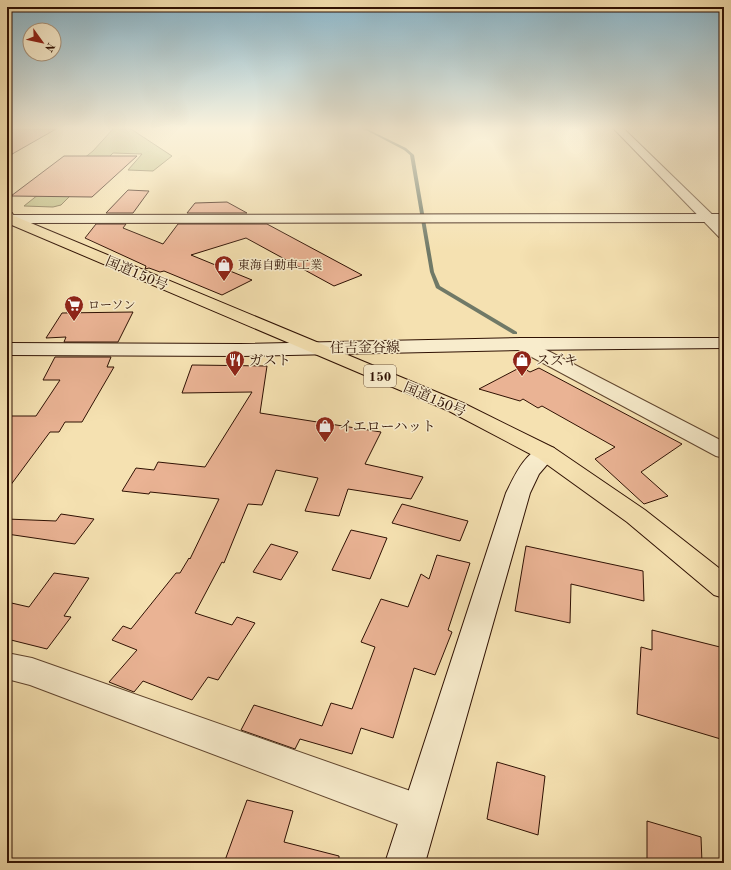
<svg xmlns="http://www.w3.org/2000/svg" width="731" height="870" font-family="'Old Standard TT','Noto Serif JP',serif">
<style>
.green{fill:#c2c187;stroke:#786945}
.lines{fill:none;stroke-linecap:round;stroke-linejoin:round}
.stream{fill:#707967;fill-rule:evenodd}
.building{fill:#eab394;stroke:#2f1103}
.street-casing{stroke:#60452e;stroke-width:2}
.secondary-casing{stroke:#2f1103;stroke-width:2}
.highway-casing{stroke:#2f1103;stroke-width:2}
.street{fill:#f8eccc;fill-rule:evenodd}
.secondary{fill:#f8eccc;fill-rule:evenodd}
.highway{fill:#f5e1b1;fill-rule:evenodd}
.labels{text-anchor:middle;stroke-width:3;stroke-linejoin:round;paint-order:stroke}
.far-poi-label{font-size:12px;fill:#2f1103;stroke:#f8eccc;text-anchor:start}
.shield{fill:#f8eccc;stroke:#6b533f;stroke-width:1}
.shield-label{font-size:13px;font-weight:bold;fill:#2f1103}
.street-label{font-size:14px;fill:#2f1103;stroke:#f8eccc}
.poi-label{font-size:14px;fill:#2f1103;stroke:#f8eccc;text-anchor:start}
</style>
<rect width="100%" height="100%" fill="#f5e1b1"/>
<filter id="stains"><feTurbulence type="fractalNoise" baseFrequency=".005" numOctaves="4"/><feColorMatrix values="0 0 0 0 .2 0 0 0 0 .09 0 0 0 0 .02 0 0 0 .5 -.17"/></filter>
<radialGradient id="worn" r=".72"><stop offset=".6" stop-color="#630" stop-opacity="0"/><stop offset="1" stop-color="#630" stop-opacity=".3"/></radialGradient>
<path class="green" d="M113 129H131L172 156 153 171 128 170 142 154 113 153 61 205 53 207 24 206 93 151Z"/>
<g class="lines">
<path class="stream" d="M364 129H367L406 148 414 155 434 272 440 286 517 332V334H513L436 288 430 272 410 155 404 150Z"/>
</g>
<g class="building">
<path d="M7 129H56L7 157Z"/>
<path d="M64 156H137L92 197 11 196Z"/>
<path d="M128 190 149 191 133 213H106Z"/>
<path d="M227 202 247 213H187L195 203Z"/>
<path d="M96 224H126L123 228 163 244 178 224H267L362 275 334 286 246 238 191 255 252 280 222 295 164 271 160 272 149 268 145 269 146 266 85 238Z"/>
<path d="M133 312 118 342H64L66 337 46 338 62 313Z"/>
<path d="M55 357H111L107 367H114L82 422H65L59 432H50L7 490V416H36L60 380H43Z"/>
<path d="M192 365 267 366 260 413 381 432 365 464 423 477 411 499 348 489 339 516 305 511 318 478 276 470 262 505 248 504 224 563 222 562 195 613 232 625 237 617 255 623 218 680 208 677 192 700 143 681 134 692 109 682 137 650 112 640 123 626 131 629 176 573H180L189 558 190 559 219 499 150 492 149 494 122 491 136 468 154 470 158 462 205 467 252 392 182 393Z"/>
<path d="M521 367 530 372 539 368 682 444 641 472 668 496 644 504 595 459 615 447 542 406 538 408 523 399 520 401 479 389Z"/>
<path d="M402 504 468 521 460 541 392 523Z"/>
<path d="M61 514 94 519 75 544 7 534V519L56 521Z"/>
<path d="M351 530 387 538 370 579 332 570Z"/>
<path d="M271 544 298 552 281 580 253 572Z"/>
<path d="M526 546 643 571 644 601 571 584 570 623 515 611Z"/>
<path d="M437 555 470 563 448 630 452 632 435 675 414 668 393 738 361 728 352 754 300 739 295 749 241 730 254 705 322 726 331 703 352 709 375 647 361 642 381 599 408 607 421 574 429 579Z"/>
<path d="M54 573 89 578 64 616 71 617 47 649 7 639V602L29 607Z"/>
<path d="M652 630 724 648V740L637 714 641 647 652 650Z"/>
<path d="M497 762 545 776 538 835 487 819Z"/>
<path d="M247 800 293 811 284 842 339 856V863H224Z"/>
<path d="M647 821 701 837 702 863H647Z"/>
</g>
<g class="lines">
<g class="street-casing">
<g id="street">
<path d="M614 129H624L724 226V238L719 237Z"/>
<path d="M521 338 527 340 724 442V458L716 456 515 348 512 344 515 340Z"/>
<path d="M7 653 32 658 419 794 432 800 438 813 432 826 419 832 30 685 7 679Z"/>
</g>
</g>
<g class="secondary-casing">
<g id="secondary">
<path d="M724 214V222L7 223V215Z"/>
<path d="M521 338H724V348L521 350 240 356 7 355V343L240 344Z"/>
<path d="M546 446 554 448 557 453 539 474 530 493 425 863H385L506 493C515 475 525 451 546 446Z"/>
</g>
</g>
<g class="highway-casing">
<path id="highway" d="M7 212 12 213 14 216 463 403 554 448 645 510 724 572V598L714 595 627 522 538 458 449 411 7 223Z"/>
</g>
<use href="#street" class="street"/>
<use href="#secondary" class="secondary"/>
<use href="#highway" class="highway"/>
</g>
<linearGradient id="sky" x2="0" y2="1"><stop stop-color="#89b8cf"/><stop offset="0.51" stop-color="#faf2dc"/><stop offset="1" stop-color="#faf2dc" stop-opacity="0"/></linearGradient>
<rect width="731" height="251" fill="url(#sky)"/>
<defs>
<g id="shop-pin" transform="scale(1)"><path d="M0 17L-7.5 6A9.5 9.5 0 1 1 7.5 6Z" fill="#8f2418" stroke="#f8eccc"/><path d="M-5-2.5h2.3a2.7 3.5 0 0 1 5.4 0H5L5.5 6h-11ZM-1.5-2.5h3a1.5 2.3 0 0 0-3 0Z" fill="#fff"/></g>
<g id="supermarket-pin" transform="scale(1)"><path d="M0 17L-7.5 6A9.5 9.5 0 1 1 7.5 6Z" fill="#8f2418" stroke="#f8eccc"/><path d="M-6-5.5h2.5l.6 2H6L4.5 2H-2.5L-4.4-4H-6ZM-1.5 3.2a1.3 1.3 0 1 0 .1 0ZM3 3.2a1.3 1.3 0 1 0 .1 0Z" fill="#fff"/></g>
<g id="restaurant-pin" transform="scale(1)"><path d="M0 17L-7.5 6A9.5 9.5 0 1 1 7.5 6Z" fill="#8f2418" stroke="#f8eccc"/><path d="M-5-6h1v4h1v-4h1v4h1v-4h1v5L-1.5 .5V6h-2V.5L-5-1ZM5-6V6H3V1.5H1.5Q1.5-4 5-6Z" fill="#fff"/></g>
</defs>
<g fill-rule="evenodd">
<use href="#shop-pin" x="224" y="265"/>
<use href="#supermarket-pin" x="74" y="305"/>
<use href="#restaurant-pin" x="235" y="360"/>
<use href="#shop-pin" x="522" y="360"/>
<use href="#shop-pin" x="325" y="426"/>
</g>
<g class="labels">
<g class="far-poi-label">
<text x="238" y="269">東海自動車工業</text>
<text x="88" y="309">ローソン</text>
</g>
<rect class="shield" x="364" y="365" width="32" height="22" rx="3"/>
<g class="shield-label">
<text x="380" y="381">150</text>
</g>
<g class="street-label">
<text transform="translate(137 273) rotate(23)" y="5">国道150号</text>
<text transform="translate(365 347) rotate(-1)" y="5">住吉金谷線</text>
<text transform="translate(435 399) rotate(23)" y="5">国道150号</text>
</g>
<g class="poi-label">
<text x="249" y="365">ガスト</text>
<text x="536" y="365">スズキ</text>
<text x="339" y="431">イエローハット</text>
</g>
</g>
<rect width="731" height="870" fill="none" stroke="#f5e1b1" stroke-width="24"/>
<rect x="8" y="8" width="715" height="854" fill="none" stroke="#2f1103" stroke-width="2"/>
<rect x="12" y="12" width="707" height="846" fill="none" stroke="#2f1103"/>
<g transform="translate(42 42) rotate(123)"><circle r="19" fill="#f8eccc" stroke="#a8947c"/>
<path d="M0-3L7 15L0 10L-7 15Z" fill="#8f2418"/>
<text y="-6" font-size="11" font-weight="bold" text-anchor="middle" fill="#2f1103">N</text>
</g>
<rect width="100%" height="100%" filter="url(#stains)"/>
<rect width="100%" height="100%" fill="url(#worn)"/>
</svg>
